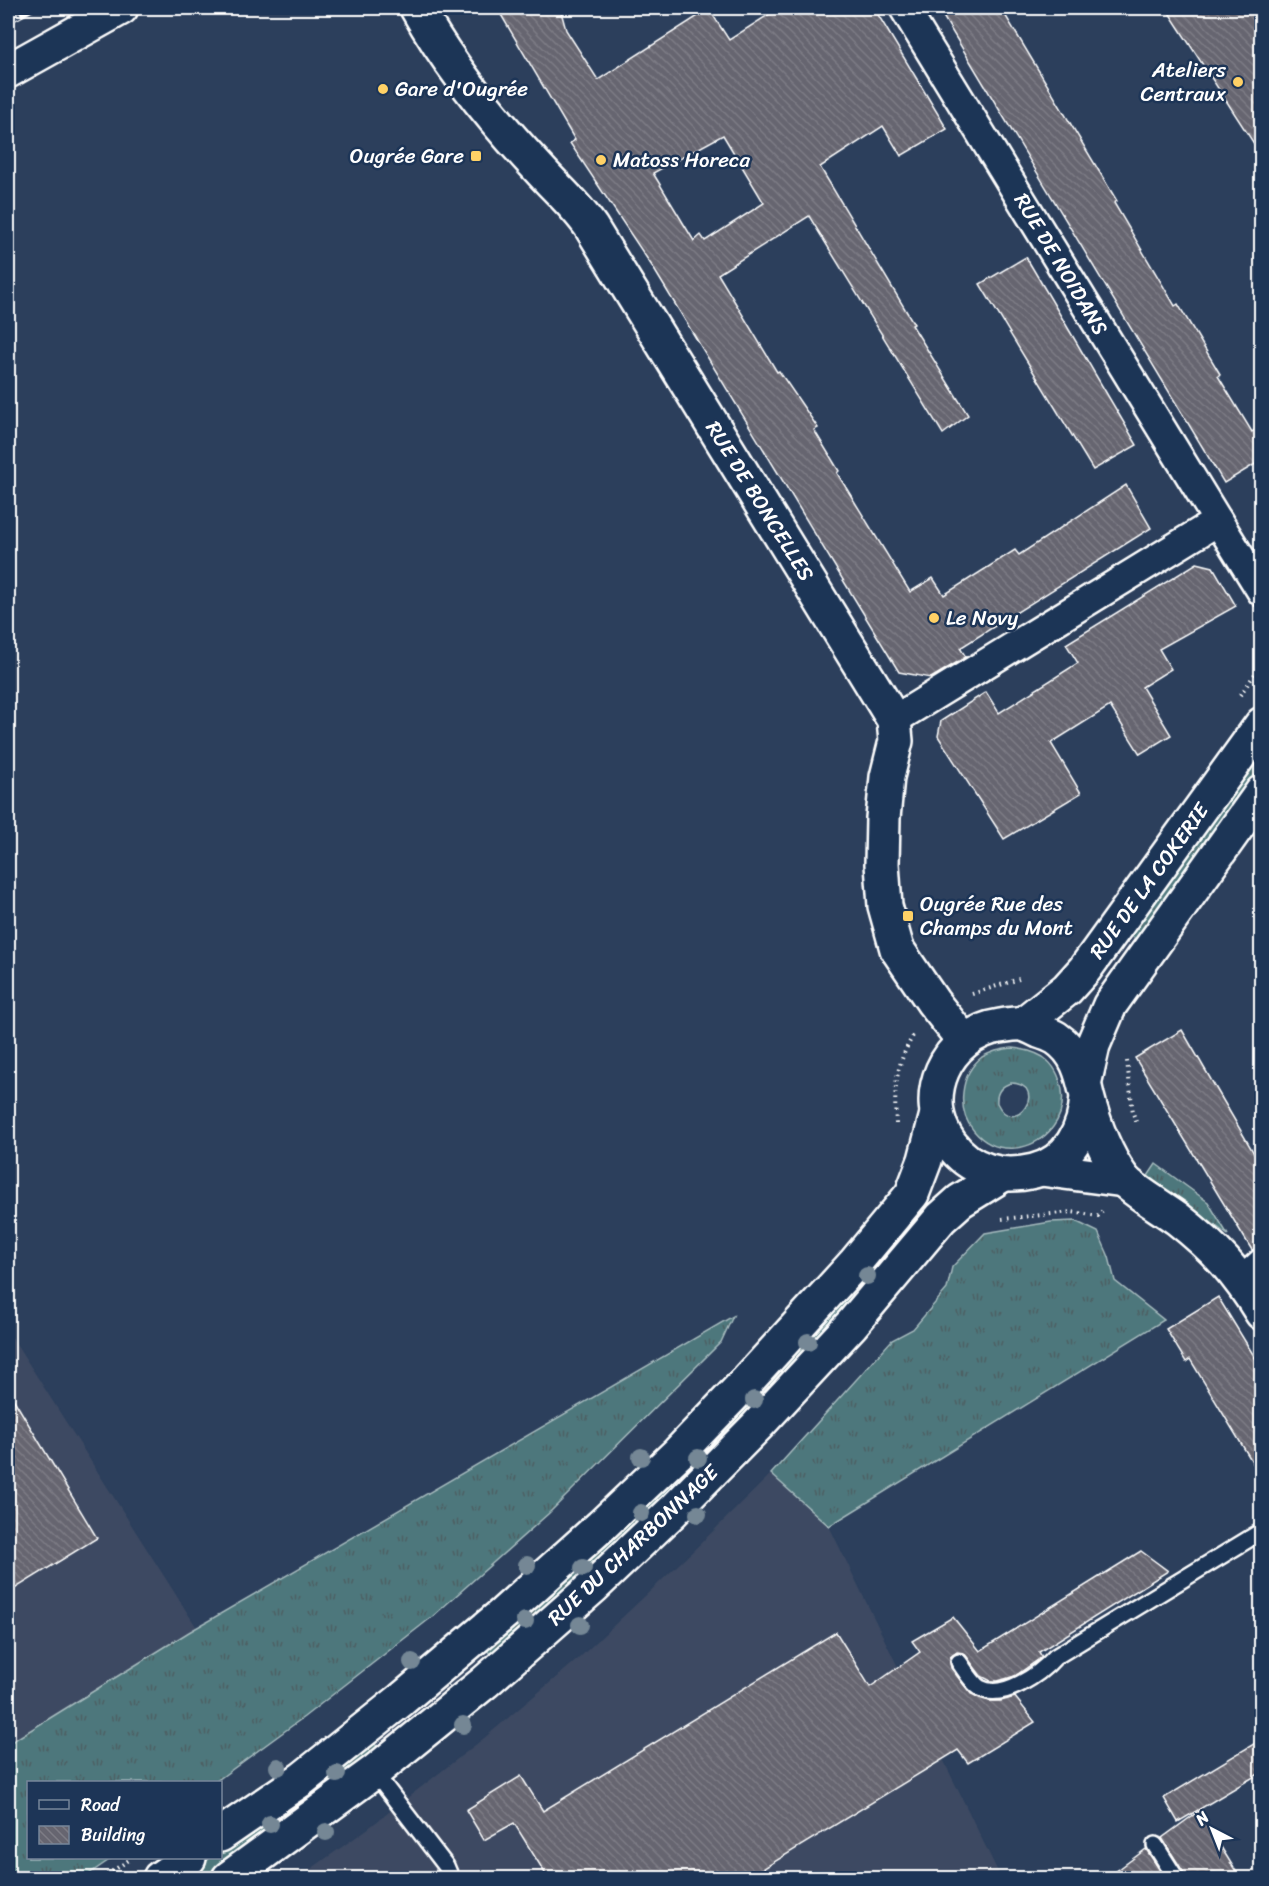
<svg xmlns="http://www.w3.org/2000/svg" width="1269" height="1886" font-family="Sriracha,sans-serif">
<style>
.built{fill:#3d4a62}
.grass{fill:url(#grass-tufts);stroke:#a6bbbe;stroke-width:1.5;fill-rule:evenodd}
.building{fill:url(#building-back-hatch);stroke:#fff;stroke-width:1.5;fill-rule:evenodd}
.lines{fill:none;stroke-linecap:round;stroke-linejoin:round}
.service-casing{stroke:#fff;stroke-width:20}
.minor-casing{stroke:#fff;stroke-width:33}
.secondary-casing{stroke:#fff;stroke-width:38}
.path{stroke:#fff;stroke-width:4;stroke-dasharray:1.5 4.5;stroke-linecap:butt}
.service{stroke:#1d3557;stroke-width:15}
.minor{stroke:#1d3557;stroke-width:28}
.secondary{stroke:#1d3557;stroke-width:33}
.rail-casing{stroke:#fff;stroke-width:7}
.rail{stroke:#1d3557;stroke-width:4.5;stroke-dasharray:14;stroke-linecap:butt}
.tree{fill:#748795}
.poi-dot{fill:#ffd166;stroke:#1d3557;stroke-width:2}
.labels{text-anchor:middle;stroke-width:5;stroke-linejoin:round;paint-order:stroke}
.poi-label{font-size:21px;fill:#fff;stroke:#1d3557;text-anchor:start}
.street-label{font-size:21px;fill:#fff;stroke:#1d3557}
</style>
<defs>
<pattern id="grass-tufts" width="24" height="20" patternUnits="userSpaceOnUse" patternTransform="scale(1.5)"><rect width="24" height="20" fill="#4e777c"/><path d="M3 7l-1-3M5 7V3M7 7l1-3M15 17l-1-3M17 17v-4M19 17l1-3" fill="none" stroke="#4d5f62"/></pattern>
<pattern id="building-back-hatch" width="6" height="6" patternUnits="userSpaceOnUse" patternTransform="scale(1.5)"><rect width="6" height="6" fill="#666570"/><path d="M-1 5l2 2M0 0l6 6M5-1l2 2" fill="none" stroke="#7d7c85"/></pattern>
</defs>
<rect width="100%" height="100%" fill="#2c3f5c"/>
<filter id="ink" filterUnits="userSpaceOnUse"><feTurbulence type="fractalNoise" baseFrequency=".0167" numOctaves="2"/><feDisplacementMap in="SourceGraphic" scale="12" xChannelSelector="R" yChannelSelector="G"/><feConvolveMatrix kernelMatrix="1 2 1 2 8 2 1 2 1" color-interpolation-filters="sRGB"/></filter>
<g filter="url(#ink)">
<g class="built">
<path d="M8 1331 197 1628 8 1744Z"/>
<path d="M771 1474 829 1526 1001 1878H298L366 1830 483 1739 577 1660 695 1549Z"/>
</g>
<g class="grass">
<path d="M1261 745V768L1139 941 1128 934Z"/>
<path d="M1012 1048C1024 1049 1033 1051 1043 1057 1064 1072 1069 1106 1053 1127 1034 1152 996 1157 974 1131 956 1110 960 1074 982 1057 992 1051 1001 1049 1012 1048ZM1011 1083C1050 1084 1015 1140 997 1103 996 1093 1001 1086 1011 1083Z"/>
<path d="M1156 1164 1208 1202 1228 1235 1148 1176Z"/>
<path d="M908 1214 921 1225 715 1452 494 1658 483 1646Z"/>
<path d="M1075 1221 1098 1232 1109 1257 1115 1281 1164 1320 829 1526 771 1474 892 1340 913 1329 947 1289 952 1267 985 1233 1051 1222Z"/>
<path d="M733 1316 721 1342 548 1514 432 1617 304 1717 215 1782H28V1858H112L83 1878H8V1744L189 1632Z"/>
<path d="M370 1738 380 1750 207 1878H179L209 1858H220L221 1849Z"/>
</g>
<g class="building">
<path d="M497 8H560L566 30 598 80 709 9 729 40 779 8H874L947 129 901 156 883 126 820 167 914 324 912 325 968 415 943 434 809 216 718 274 777 372 779 371 818 428 814 430 839 471 837 473 910 592 933 578 944 595 1015 550 1019 555 1126 485 1151 528 960 648 966 657 931 678 899 672 652 266 570 143 575 140ZM723 135 764 203 705 241 701 235 694 241 653 173Z"/>
<path d="M938 8H1001L1117 201 1114 203 1175 306 1178 304 1220 374 1218 376 1252 432 1262 426V460L1224 483Z"/>
<path d="M1166 8H1262V156Z"/>
<path d="M1026 257 1137 445 1093 470 980 284Z"/>
<path d="M1197 563 1213 567 1236 606 1159 649 1171 669 1142 687 1171 735 1140 754 1110 706 1051 743 1081 793 1004 839 938 736 941 721 986 692 999 713 1078 663 1066 644Z"/>
<path d="M1182 1030 1262 1167V1247L1252 1250 1135 1058Z"/>
<path d="M1218 1297 1262 1369V1478L1190 1359 1186 1362 1166 1329Z"/>
<path d="M8 1390 97 1538 8 1593Z"/>
<path d="M1141 1551 1168 1571 1039 1652 1042 1657 1015 1676 998 1681H991L981 1676 964 1653 957 1652 950 1657 951 1668 971 1694 989 1701H1001L1015 1697 1035 1722 968 1763 958 1750 748 1878H548L514 1823 484 1840 466 1810 521 1776 543 1811 836 1632 870 1687 920 1652 912 1641 953 1617 980 1651Z"/>
<path d="M1262 1739V1772L1178 1822 1164 1798Z"/>
<path d="M1199 1811 1240 1878H1186L1184 1873 1162 1838Z"/>
<path d="M1146 1849 1165 1878H1107Z"/>
</g>
<g class="lines">
<g class="service-casing">
<g id="service">
<path d="M959 1662C965 1670 972 1683 980 1688 1002 1701 1040 1674 1055 1657L1262 1531"/>
<path d="M374 1772 446 1866 451 1878"/>
<path d="M1155 1845 1176 1878"/>
</g>
</g>
<g class="minor-casing">
<g id="minor">
<path d="M1218 521 1262 592"/>
<path d="M894 720 1218 521 904 8"/>
<path d="M1242 1281 1262 1263"/>
</g>
</g>
<g class="secondary-casing">
<g id="secondary">
<path d="M417 8C449 66 493 120 539 169 557 189 576 205 591 227L894 720 896 741 887 777 883 818 882 864 885 906 897 949 933 1002 964 1041"/>
<path d="M8 71 121 8"/>
<path d="M1023 1024 1067 989 1085 969 1262 724"/>
<path d="M1085 1080 1093 1045 1110 1005 1262 792"/>
<path d="M1087 1096C1085 1130 1069 1162 1034 1171 1002 1179 970 1171 950 1143 917 1098 946 1034 1000 1026 1007 1025 1016 1023 1023 1024 1028 1025 1034 1029 1039 1031 1045 1033 1051 1035 1056 1038 1077 1052 1082 1073 1087 1096 1094 1124 1106 1155 1123 1179 1132 1190 1165 1209 1178 1219 1215 1248 1237 1272 1262 1313"/>
<path d="M1041 1169 1124 1180"/>
<path d="M220 1835 302 1779 401 1700 504 1613 601 1526 678 1453 747 1381 854 1264 912 1194 925 1160 937 1114"/>
<path d="M160 1878 189 1858"/>
<path d="M229 1878 374 1772 485 1682 594 1586 673 1511 757 1426 852 1324 941 1218 960 1201 1002 1175"/>
</g>
</g>
<g class="path">
<path d="M1240 695 1262 664"/>
<path d="M972 994 1019 979"/>
<path d="M1127 1061 1133 1113 1137 1125"/>
<path d="M896 1124C894 1088 895 1066 914 1034"/>
<path d="M1002 1219 1072 1212 1098 1216 1102 1211"/>
<path d="M102 1878 129 1860"/>
</g>
<use href="#service" class="service"/>
<use href="#minor" class="minor"/>
<use href="#secondary" class="secondary"/>
<g class="rail-casing">
<path id="rail" d="M8 21 32 8"/>
</g>
<use href="#rail" class="rail"/>
</g>
<g class="tree">
<circle cx="867" cy="1276" r="9"/>
<circle cx="808" cy="1342" r="9"/>
<circle cx="754" cy="1400" r="9"/>
<circle cx="641" cy="1457" r="9"/>
<circle cx="698" cy="1458" r="9"/>
<circle cx="641" cy="1513" r="9"/>
<circle cx="698" cy="1514" r="9"/>
<circle cx="527" cy="1565" r="9"/>
<circle cx="583" cy="1568" r="9"/>
<circle cx="525" cy="1621" r="9"/>
<circle cx="580" cy="1625" r="9"/>
<circle cx="412" cy="1662" r="9"/>
<circle cx="463" cy="1725" r="9"/>
<circle cx="278" cy="1767" r="9"/>
<circle cx="337" cy="1774" r="9"/>
<circle cx="270" cy="1824" r="9"/>
<circle cx="326" cy="1832" r="9"/>
</g>
</g>
<g class="poi-dot">
<circle cx="1238" cy="82" r="6"/>
<circle cx="383" cy="89" r="6"/>
<rect x="470" y="150" width="12" height="12" rx="3"/>
<circle cx="601" cy="160" r="6"/>
<circle cx="934" cy="618" r="6"/>
<rect x="902" y="910" width="12" height="12" rx="3"/>
</g>
<g class="labels">
<g class="poi-label">
<text x="1226" y="77" text-anchor="end">Ateliers<tspan x="1226" dy="24">Centraux</tspan></text>
<text x="395" y="96">Gare d'Ougrée</text>
<text x="464" y="163" text-anchor="end">Ougrée Gare</text>
<text x="613" y="167">Matoss Horeca</text>
<text x="946" y="625">Le Novy</text>
<text x="920" y="911">Ougrée Rue des<tspan x="920" dy="24">Champs du Mont</tspan></text>
</g>
<g class="street-label">
<text transform="translate(1061 264) rotate(59)" y="7">RUE DE NOIDANS</text>
<text transform="translate(760 501) rotate(58)" y="7">RUE DE BONCELLES</text>
<text transform="translate(1149 881) rotate(-54)" y="7">RUE DE LA COKERIE</text>
<text transform="translate(633 1545) rotate(-43)" y="7">RUE DU CHARBONNAGE</text>
</g>
</g>
<rect width="1269" height="1886" fill="none" stroke="#1d3557" stroke-width="30"/>
<rect x="15" y="15" width="1239" height="1856" fill="none" stroke="#fff" stroke-width="2" filter="url(#ink)"/>
<rect x="27" y="1781" width="195" height="78" fill="#1d3557" stroke="#77869a" stroke-width="1.5"/>
<rect x="39" y="1800" width="30" height="9" fill="#1d3557" stroke="#77869a" stroke-width="1.5"/>
<text x="81" y="1811" font-size="18" fill="#ffffff">Road</text>
<rect x="39" y="1826" width="30" height="18" fill="url(#building-back-hatch)" stroke="#77869a" stroke-width="1.5"/>
<text x="81" y="1841" font-size="18" fill="#ffffff">Building</text>
<g transform="translate(1212 1829) rotate(318)" stroke="#1d3557" stroke-width="4.5" paint-order="stroke">
<path d="M0-4.5L10 22L0 15L-10 22Z" fill="#ffffff"/>
<text y="-9" font-size="16" font-weight="bold" text-anchor="middle" fill="#ffffff">N</text>
</g>
</svg>
